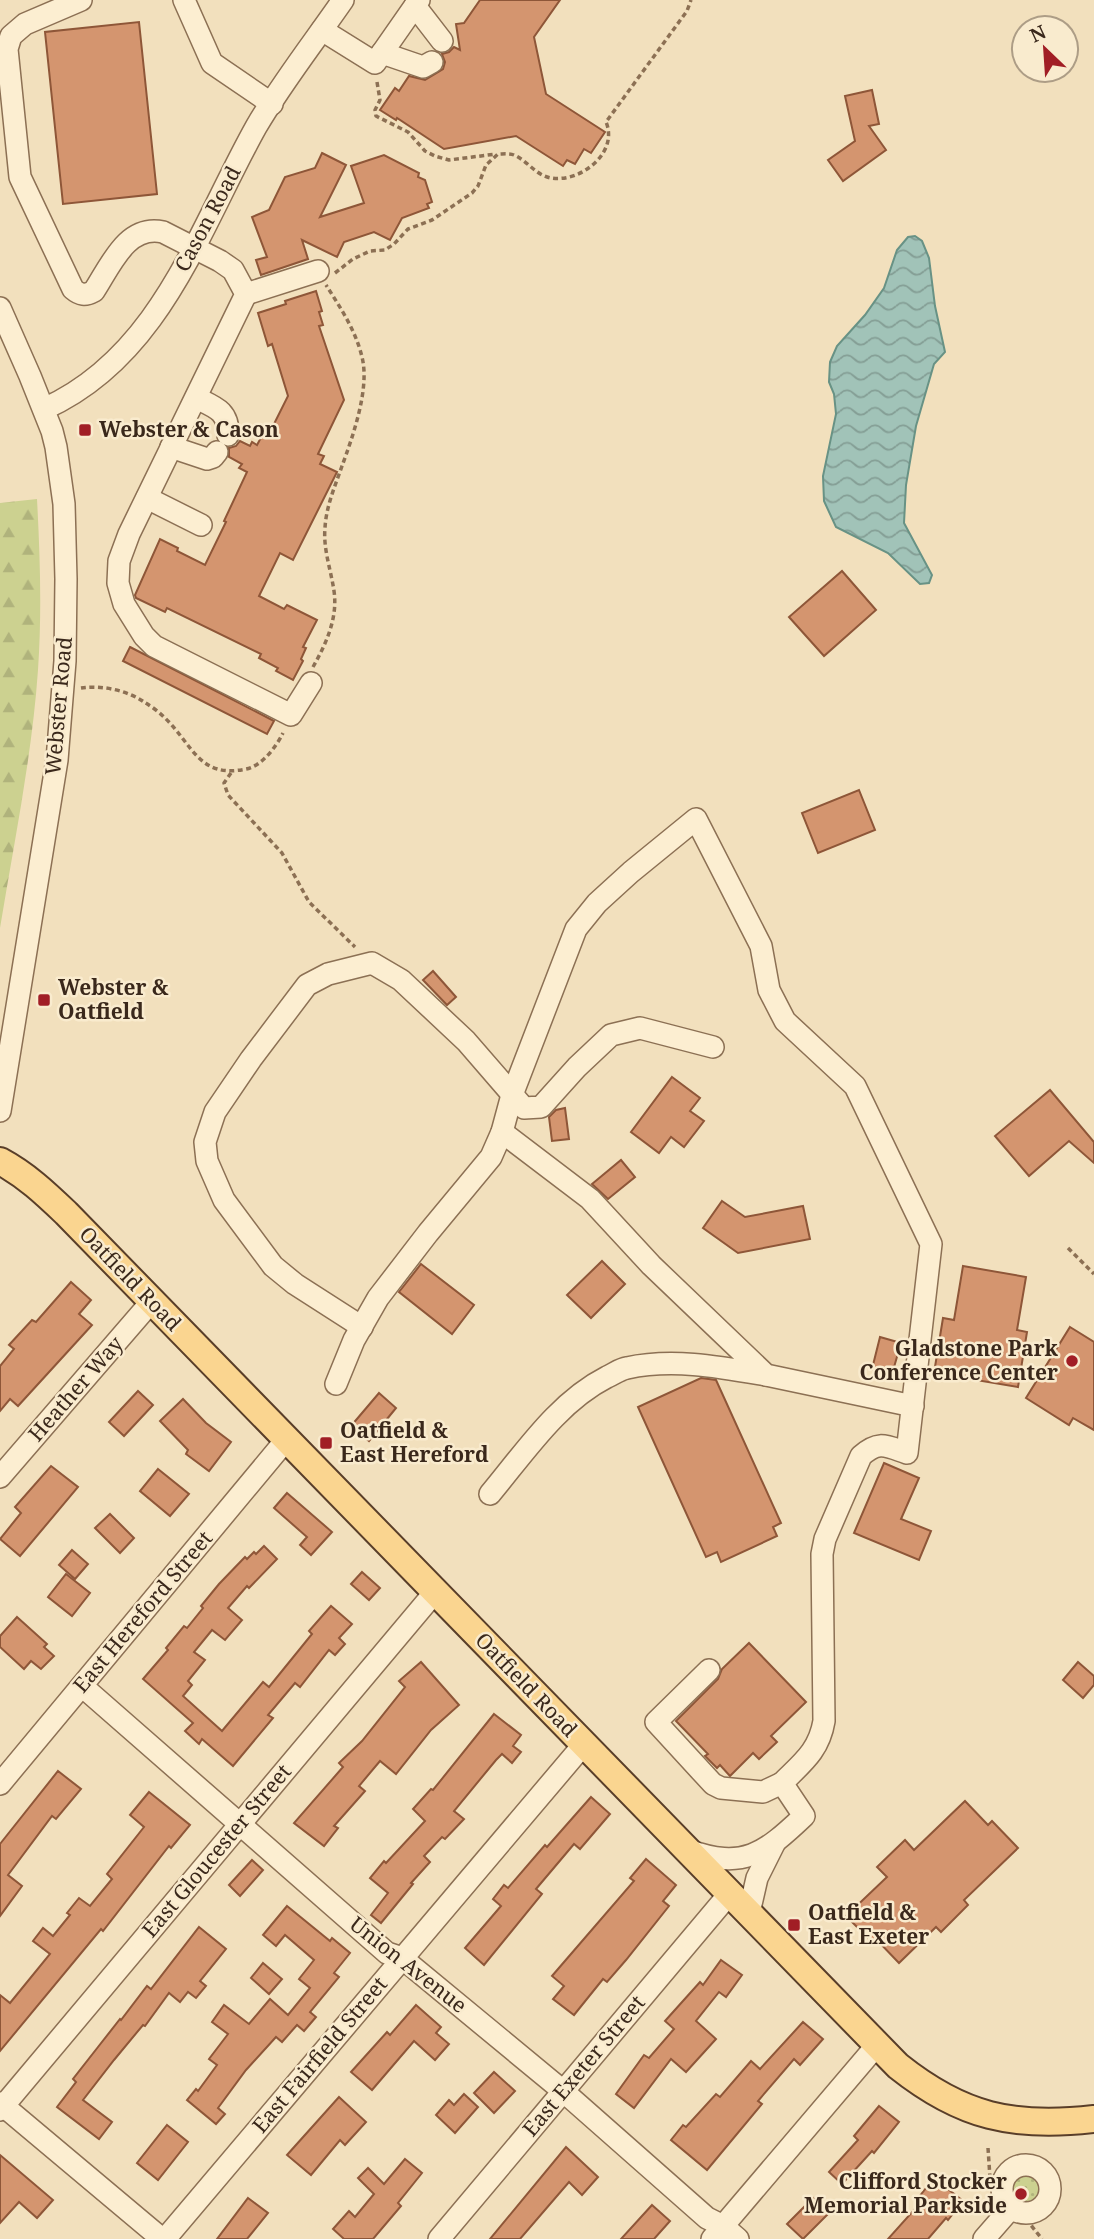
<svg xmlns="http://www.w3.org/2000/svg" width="1094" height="2239" font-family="'Noto Serif',serif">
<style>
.green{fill:url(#green-dots)}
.forest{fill:url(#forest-firs)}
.water{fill:url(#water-waves);stroke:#689285;stroke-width:2}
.building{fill:#d4956f;stroke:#8e5638;stroke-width:2}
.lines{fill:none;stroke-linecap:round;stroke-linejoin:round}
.minor-casing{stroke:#8c7054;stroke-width:24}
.major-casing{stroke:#593e29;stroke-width:30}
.path{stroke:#8c7054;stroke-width:3.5;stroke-dasharray:5 3.5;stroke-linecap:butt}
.minor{stroke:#fceed1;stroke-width:21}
.major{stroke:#fad590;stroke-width:26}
.poi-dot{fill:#a11e25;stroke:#f9ebce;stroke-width:2.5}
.labels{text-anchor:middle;stroke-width:5;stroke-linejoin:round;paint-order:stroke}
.street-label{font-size:21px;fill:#3a281b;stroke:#f9ebce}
.poi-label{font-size:21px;font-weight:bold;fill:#3a281b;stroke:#f9ebce;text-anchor:start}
</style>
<defs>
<pattern id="green-dots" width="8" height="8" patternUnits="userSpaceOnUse" patternTransform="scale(1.75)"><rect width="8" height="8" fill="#ccd190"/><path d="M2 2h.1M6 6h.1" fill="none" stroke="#b0b37c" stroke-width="1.8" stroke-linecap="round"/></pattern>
<pattern id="forest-firs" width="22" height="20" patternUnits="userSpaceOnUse" patternTransform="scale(1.75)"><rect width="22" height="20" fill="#ccd190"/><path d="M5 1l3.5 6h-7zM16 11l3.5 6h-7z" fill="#b0b37c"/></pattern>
<pattern id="water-waves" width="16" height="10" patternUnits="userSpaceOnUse" patternTransform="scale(1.75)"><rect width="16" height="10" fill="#a1c3b8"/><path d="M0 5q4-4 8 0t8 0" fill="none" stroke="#849e95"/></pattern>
</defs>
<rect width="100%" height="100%" fill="#f2e0bd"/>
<circle class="green" cx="1026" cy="2189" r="16"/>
<path class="forest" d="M37 499C40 555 42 613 38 670 32 756 14 843 0 928V503Z"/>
<path class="water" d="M915 236 922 241 929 258 935 306 945 352 934 364 916 426 906 485 904 523 932 575 929 583 920 584 888 553 836 527 824 501 823 476 836 414 834 394 829 382 830 362 837 346 865 315 884 288 897 250 908 237Z"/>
<g class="building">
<path d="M480 0H560L534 37 546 94 605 132 591 153 584 149 575 164 567 160 563 166 516 136 444 149 397 118 396 120 380 110 395 88 399 91 409 76 425 80 443 69 445 62 442 54 449 52 454 47 460 50 456 24 464 23Z"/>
<path d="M139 22 157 194 63 204 45 32Z"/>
<path d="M872 90 879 124 869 126 886 150 843 181 828 160 855 141 845 96Z"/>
<path d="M322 153 346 165 320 217 364 203 351 166 384 155 419 173 418 177 425 180 432 202 427 204 429 208 402 218 390 240 374 232 344 242 337 257 302 240 308 259 261 275 256 260 267 257 252 217 269 210 285 177 315 168Z"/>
<path d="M316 291 322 311 319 312 323 325 319 326 344 400 318 454 324 456 320 464 337 472 293 560 280 553 259 596 284 609 287 605 317 620 303 647 306 648 301 659 303 661 293 680 276 671 278 668 259 658 261 654 167 608 165 612 136 598 135 595 160 539 178 548 177 551 205 565 226 522 224 521 247 472 239 468 242 464 229 457V448L236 446 240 441 250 446 252 442 257 445 264 432 269 434 288 396 272 344 268 346 258 313 286 304 285 301Z"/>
<path d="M842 571 876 610 824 656 789 617Z"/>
<path d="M130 647 274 721 267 734 123 661Z"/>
<path d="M859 790 875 830 818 853 802 813Z"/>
<path d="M433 971 456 997 447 1005 423 980Z"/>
<path d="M672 1077 700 1098 690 1111 704 1121 684 1147 671 1137 659 1153 631 1132Z"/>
<path d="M1050 1090 1094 1142V1163L1069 1141 1029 1176 995 1136Z"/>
<path d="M565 1108 569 1139 552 1141 549 1117 556 1110Z"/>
<path d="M621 1160 635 1177 608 1199 592 1184Z"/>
<path d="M722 1201 745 1217 803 1206 810 1239 738 1253 703 1228Z"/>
<path d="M602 1261 625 1284 591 1318 567 1295Z"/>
<path d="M421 1264 474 1305 452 1334 399 1292Z"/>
<path d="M963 1266 1026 1277 1017 1330 1027 1332 1018 1387 934 1373 943 1318 954 1320Z"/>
<path d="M71 1282 91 1300 79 1314 92 1325 18 1406 10 1399 0 1411V1366L14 1349 9 1345 32 1320 36 1322Z"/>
<path d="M1070 1327 1094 1342V1430L1073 1418 1069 1425 1026 1398Z"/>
<path d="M880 1337 901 1343 892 1374 872 1369Z"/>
<path d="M701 1378 716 1380 781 1523 773 1527 777 1536 721 1562 717 1552 706 1557 638 1407Z"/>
<path d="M138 1391 153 1405 124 1436 109 1422Z"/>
<path d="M379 1393 396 1408 369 1441 351 1426Z"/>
<path d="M183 1399 206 1423 231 1442 209 1471 186 1454 188 1450 160 1421Z"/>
<path d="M884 1463 919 1478 901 1519 931 1531 919 1560 854 1533Z"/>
<path d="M51 1466 78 1487 20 1556 0 1539 21 1513 15 1507Z"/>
<path d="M158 1469 189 1494 170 1516 140 1491Z"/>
<path d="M287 1493 332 1532 311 1555 300 1545 307 1537 274 1508Z"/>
<path d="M110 1514 134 1538 120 1553 95 1528Z"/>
<path d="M264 1546 277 1559 249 1588 247 1586 228 1608 242 1620 225 1640 212 1630 194 1652 205 1660 188 1681 192 1685 183 1696 222 1731 263 1682 269 1687 312 1634 309 1631 331 1606 352 1624 339 1638 345 1644 335 1655 329 1650 300 1687 295 1683 268 1715 273 1718 233 1766 202 1739 199 1744 185 1731 193 1723 143 1679 168 1650 166 1648 184 1626 187 1628 203 1608 201 1606 219 1584 245 1557 247 1559 254 1552 256 1554Z"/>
<path d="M72 1550 88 1564 75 1579 59 1565Z"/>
<path d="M362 1572 380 1588 369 1600 351 1584Z"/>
<path d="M66 1574 90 1593 72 1616 48 1597Z"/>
<path d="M17 1617 47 1644 44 1647 54 1656 41 1669 31 1661 24 1669 0 1647V1636Z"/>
<path d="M749 1643 806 1702 771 1736 777 1742 759 1759 753 1753 730 1776 720 1765 717 1768 705 1756 708 1754 676 1721 718 1679 722 1669Z"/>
<path d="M421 1662 459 1705 431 1730 396 1774 380 1761 359 1786 365 1791 334 1826 338 1828 324 1846 294 1823 343 1767 339 1763 362 1741 405 1687 399 1681Z"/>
<path d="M1078 1662 1094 1676V1685L1083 1698 1063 1680Z"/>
<path d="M494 1714 521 1735 513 1746 521 1752 512 1763 502 1754 496 1760 454 1811 464 1819 445 1839 442 1837 424 1856 430 1862 411 1883 413 1884 381 1923 371 1915 388 1893 370 1878 384 1861 386 1863 425 1821 413 1809 431 1789 433 1790Z"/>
<path d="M58 1771 81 1789 56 1819 52 1816 8 1875 22 1886 0 1916V1844Z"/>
<path d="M149 1792 190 1825 171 1848 169 1846 103 1931 101 1929 0 2051V1995L10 2003 50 1954 33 1941 43 1928 53 1936 70 1915 67 1913 79 1898 90 1906 112 1879 107 1874 144 1827 130 1815Z"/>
<path d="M591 1797 610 1814 580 1849 574 1844 536 1889 542 1894 484 1965 465 1948 501 1906 493 1899 504 1885 508 1888 545 1845 547 1847Z"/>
<path d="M965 1801 988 1825 992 1821 1018 1848 964 1900 968 1905 941 1932 936 1927 899 1963 876 1939 872 1942 846 1916 887 1877 877 1867 905 1840 914 1850Z"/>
<path d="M646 1859 676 1885 663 1901 669 1906 626 1960 607 1982 603 1979 574 2015 553 1999 564 1986 552 1976 634 1881 630 1878Z"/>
<path d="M252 1860 263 1870 240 1896 229 1885Z"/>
<path d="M287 1906 330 1941 332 1938 350 1953 334 1973 339 1977 310 2012 316 2017 304 2031 297 2025 282 2042 276 2037 246 2070 218 2108 225 2114 216 2124 187 2100 196 2089 198 2091 217 2065 209 2059 228 2034 212 2022 224 2005 249 2024 270 1999 288 2015 310 1988 299 1979 314 1960 285 1935 276 1946 263 1935Z"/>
<path d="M199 1927 226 1949 200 1981 206 1986 196 1998 188 1992 180 2002 169 1993 145 2026 143 2025 114 2060 83 2100 112 2122 99 2139 57 2107 76 2082 73 2079 98 2047 120 2019 121 2020 147 1986 151 1989Z"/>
<path d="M721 1960 742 1975 726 1997 719 1992 696 2021 716 2039 686 2072 671 2059 634 2108 616 2094 644 2055 649 2058 674 2029 665 2021 700 1982 703 1985Z"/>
<path d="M263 1963 282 1979 269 1994 251 1978Z"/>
<path d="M416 2005 441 2027 436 2033 449 2044 435 2060 414 2041 372 2090 351 2072 387 2032 390 2035Z"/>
<path d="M803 2022 823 2039 800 2065 794 2059 758 2101 762 2104 707 2170 671 2140 683 2125 686 2127 716 2094 720 2097 751 2061 760 2069Z"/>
<path d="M494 2072 515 2091 494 2113 474 2093Z"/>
<path d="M464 2094 478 2107 455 2133 436 2115 449 2100 454 2105Z"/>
<path d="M339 2097 366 2122 345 2145 340 2140 311 2175 287 2155Z"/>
<path d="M879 2106 899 2122 874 2153 872 2151 842 2184 829 2172 858 2140 854 2136Z"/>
<path d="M167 2125 188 2142 158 2180 137 2163Z"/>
<path d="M566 2147 598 2177 582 2195 569 2182 520 2239H490Z"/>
<path d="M0 2155 53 2200 37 2218 19 2202 0 2223Z"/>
<path d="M405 2159 422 2173 398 2203 401 2206 373 2239H344L333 2229 349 2211 355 2217 374 2194 358 2178 368 2168 384 2184Z"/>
<path d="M934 2178 963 2201 948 2220 946 2218 928 2239H888L923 2200 919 2197Z"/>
<path d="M248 2198 268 2213 247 2239H217Z"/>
<path d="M813 2198 829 2213 803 2239 787 2224Z"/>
<path d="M652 2205 670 2221 654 2239H621Z"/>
</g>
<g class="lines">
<g class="minor-casing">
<g id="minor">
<path d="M81 0 25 24 11 36 7 49 20 177 73 289C80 295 85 296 94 291 111 265 127 224 163 232L220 261 233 270 246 294 129 534 119 561 118 583 124 604 144 636 154 646 291 715 311 683"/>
<path d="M184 0 212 63 272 104"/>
<path d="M415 6 442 41"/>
<path d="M322 30 375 63 419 0"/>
<path d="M382 53 423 67 432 62"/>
<path d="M246 294 318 271"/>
<path d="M0 308 30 376 52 431 56 447 64 504 66 579 65 661 57 760 0 1111"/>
<path d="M196 398C215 407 229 411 228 435"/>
<path d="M44 409C160 357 198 231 256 127 281 84 314 42 343 0"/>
<path d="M171 447 207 459 213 457 217 452"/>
<path d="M147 498 201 525"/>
<path d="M502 1132 590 1199 651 1265 766 1375 913 1406"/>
<path d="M362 1327 295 1284 273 1266 224 1200 207 1161 205 1142 215 1112 251 1059 307 985 328 974 372 963 401 980 466 1041 524 1108 541 1107 577 1067 611 1035 640 1028 713 1047"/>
<path d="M336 1384 354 1340 378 1298 428 1233 491 1157 502 1132 512 1095 576 929 597 903 631 872 696 819 761 946 769 990 785 1021 855 1086 931 1244 907 1453C886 1446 879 1440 861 1456L825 1539 822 1554 824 1721C819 1751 802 1763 782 1783L804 1816C764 1854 743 1870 688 1850"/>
<path d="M0 1477 152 1301"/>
<path d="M490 1494C525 1452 558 1402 607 1377 614 1374 620 1369 627 1368 673 1358 720 1367 766 1375"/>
<path d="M709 1670 656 1722 713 1784 721 1788 763 1792 782 1783"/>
<path d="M82 1686 387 1953 402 1958 563 2091 707 2218 723 2226 738 2239"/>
<path d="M0 1784 286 1440"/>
<path d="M749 1913 757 1878 774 1844"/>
<path d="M0 2103 162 2239"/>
<path d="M0 2110 435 1592"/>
<circle cx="1026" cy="2189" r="24"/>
<path d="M165 2239 584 1744"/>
<path d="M439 2239 730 1893"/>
<path d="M712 2239 877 2045"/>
<path d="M984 2239 1011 2208"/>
</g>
</g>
<g class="major-casing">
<path id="major" d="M0 1161C26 1175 45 1193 66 1213L898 2066C962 2117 1013 2128 1094 2119"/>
</g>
<g class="path">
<path d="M377 82 380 100 375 110 376 116 408 132 425 151 435 156 449 160 496 154"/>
<path d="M335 273 353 259 370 251 385 250 394 244 408 229 432 220 472 193 478 186 486 165 498 154C503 154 509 153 514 155 528 161 535 175 551 178 580 183 619 153 606 122L687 11 691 0"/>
<path d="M313 667C326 644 338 618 334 591 331 570 323 549 325 528 326 507 335 486 342 466 353 436 370 388 362 357 356 331 340 307 326 285"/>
<path d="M81 688C101 685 127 690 144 702 151 706 159 712 165 718 193 745 199 779 246 769 262 766 276 747 283 733"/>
<path d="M231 773 224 783 228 795 282 853 309 902 355 947"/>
<path d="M1068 1248 1094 1274"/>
<path d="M988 2148 990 2178 997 2182H1003"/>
<path d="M1026 2219 1042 2239"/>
</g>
<use href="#minor" class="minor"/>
<use href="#major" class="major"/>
</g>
<g class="poi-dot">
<rect x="78" y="423" width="14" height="14" rx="3.5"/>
<rect x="37" y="993" width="14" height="14" rx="3.5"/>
<circle cx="1072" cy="1361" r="7"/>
<rect x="319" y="1436" width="14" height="14" rx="3.5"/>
<rect x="787" y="1918" width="14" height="14" rx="3.5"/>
<circle cx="1021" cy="2194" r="7"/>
</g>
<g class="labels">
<g class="street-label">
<text transform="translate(208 219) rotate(-62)" y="7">Cason Road</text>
<text transform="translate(59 706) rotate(-85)" y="7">Webster Road</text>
<text transform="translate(130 1279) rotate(46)" y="7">Oatfield Road</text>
<text transform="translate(76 1389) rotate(-49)" y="7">Heather Way</text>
<text transform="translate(143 1612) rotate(-50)" y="7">East Hereford Street</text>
<text transform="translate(526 1685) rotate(46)" y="7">Oatfield Road</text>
<text transform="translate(217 1851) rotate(-50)" y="7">East Gloucester Street</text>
<text transform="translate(408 1965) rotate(38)" y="7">Union Avenue</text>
<text transform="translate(320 2055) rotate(-50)" y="7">East Fairfield Street</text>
<text transform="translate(584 2066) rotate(-50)" y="7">East Exeter Street</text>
</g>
<g class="poi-label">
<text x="99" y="437">Webster &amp; Cason</text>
<text x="58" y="995">Webster &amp;<tspan x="58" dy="24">Oatfield</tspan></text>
<text x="1058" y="1356" text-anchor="end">Gladstone Park<tspan x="1058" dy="24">Conference Center</tspan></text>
<text x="340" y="1438">Oatfield &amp;<tspan x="340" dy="24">East Hereford</tspan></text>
<text x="808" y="1920">Oatfield &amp;<tspan x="808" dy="24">East Exeter</tspan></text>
<text x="1007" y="2189" text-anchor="end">Clifford Stocker<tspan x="1007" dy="24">Memorial Parkside</tspan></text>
</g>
</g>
<g transform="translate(1045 49) rotate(335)"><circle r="33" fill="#f9ebce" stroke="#ad9d86" stroke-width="2"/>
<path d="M0-5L12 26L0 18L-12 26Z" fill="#a11e25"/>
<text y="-10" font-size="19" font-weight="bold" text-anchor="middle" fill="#3a281b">N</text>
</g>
</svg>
